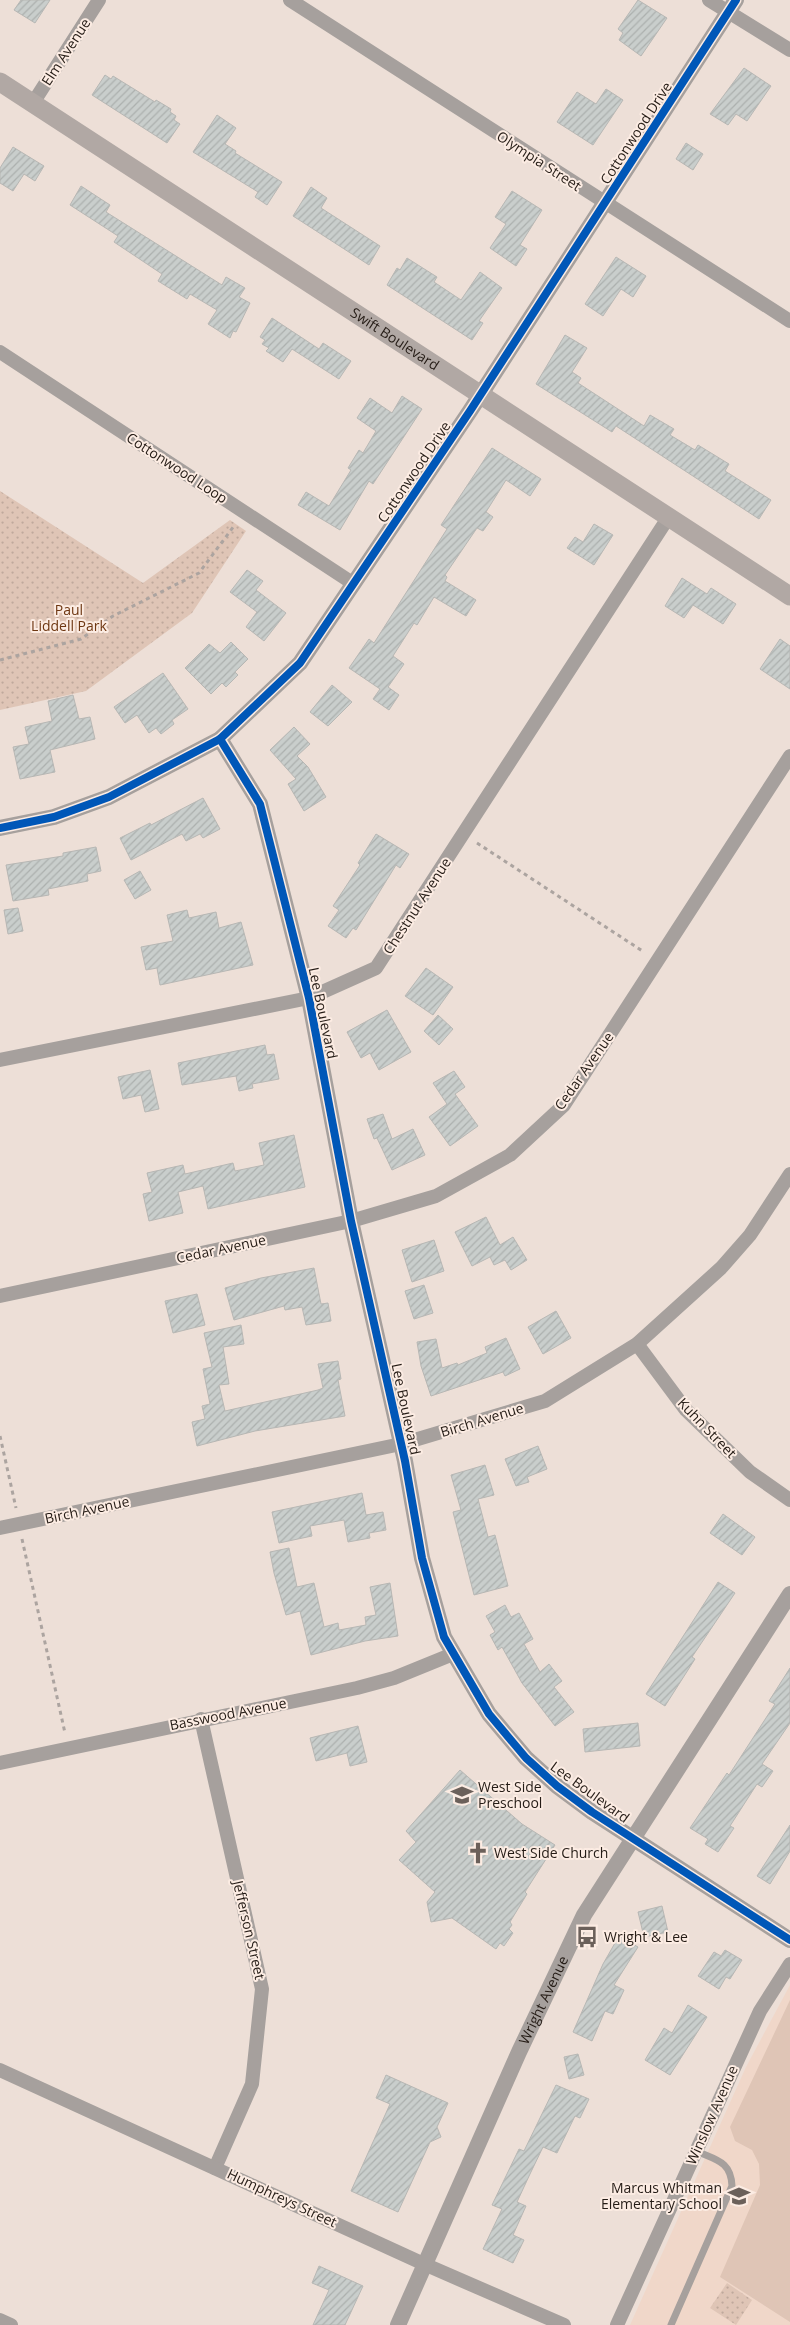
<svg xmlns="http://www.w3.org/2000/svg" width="790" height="2325" font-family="'Open Sans',sans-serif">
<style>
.built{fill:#f0d7c9}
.green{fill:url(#green-dots)}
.pitch{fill:#dfc5b6}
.building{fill:url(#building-hatch);stroke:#b7b7b4}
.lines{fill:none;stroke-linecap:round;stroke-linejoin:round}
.path{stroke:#aca4a0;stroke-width:3;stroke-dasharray:4 4;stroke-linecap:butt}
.service{stroke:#a6a09d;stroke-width:7}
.minor{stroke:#a6a09d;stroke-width:14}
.tertiary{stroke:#a6a09d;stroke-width:16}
.secondary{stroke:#b1a8a4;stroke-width:19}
.cycleway-casing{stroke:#fcece3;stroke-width:11}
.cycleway{stroke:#0057b8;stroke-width:8}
.labels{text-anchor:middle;stroke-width:4;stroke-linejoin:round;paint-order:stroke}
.street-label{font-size:14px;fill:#251c16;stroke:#fcece3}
.park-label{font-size:14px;fill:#6e3712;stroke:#fcece3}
.poi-label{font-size:14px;fill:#251c16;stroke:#fcece3;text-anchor:start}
</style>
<defs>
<pattern id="green-dots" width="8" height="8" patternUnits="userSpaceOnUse" patternTransform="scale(1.25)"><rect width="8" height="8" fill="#dfc5b6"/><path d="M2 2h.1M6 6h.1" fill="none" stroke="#bfa99c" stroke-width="1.8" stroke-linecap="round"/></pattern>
<pattern id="building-hatch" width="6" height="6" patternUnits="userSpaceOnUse" patternTransform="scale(1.25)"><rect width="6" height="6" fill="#c9cecc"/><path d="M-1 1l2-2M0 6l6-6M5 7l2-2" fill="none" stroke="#acb0ae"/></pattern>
</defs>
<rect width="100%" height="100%" fill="#eddfd7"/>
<path class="built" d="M790 1985V2325H630L746 2067Z"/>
<g class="green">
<path d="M0 491 143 583 230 520 246 531 192 613 86 691 0 710Z"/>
<path d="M727 2283 752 2300 736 2325 710 2308Z"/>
</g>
<path class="pitch" d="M790 2000V2322L720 2277 760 2185 759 2164 752 2150 735 2141 730 2127Z"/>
<g class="building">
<path d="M21 0H50L35 23 14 10Z"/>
<path d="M638 0 667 18 641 56 619 40 623 33 618 29Z"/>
<path d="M744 68 771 86 747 121 736 114 728 125 710 114Z"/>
<path d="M105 75 111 79 113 76 155 102 156 100 171 109 170 112 176 116 174 120 180 124 167 143 92 95Z"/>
<path d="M606 89 623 100 593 145 557 122 577 92 596 104Z"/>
<path d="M217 115 236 128 225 144 236 151 235 153 282 182 267 205 255 197 258 192 193 152Z"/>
<path d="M686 143 703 154 693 170 676 159Z"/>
<path d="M13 147 44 166 35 181 24 174 13 191 0 183V168Z"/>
<path d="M81 186 110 205 106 212 222 285 226 277 245 288 239 297 250 303 236 332 233 331 230 338 208 324 217 310 190 294 187 299 158 281 162 274 114 242 118 236 70 205Z"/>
<path d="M311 187 327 198 321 208 380 246 369 265 293 216Z"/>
<path d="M512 191 542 210 520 245 527 249 516 266 490 248 506 224 495 217Z"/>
<path d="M616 257 646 276 633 297 621 289 603 316 585 304Z"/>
<path d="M407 258 437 277 434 282 461 300 480 272 502 288 479 321 483 323 472 340 387 285 397 268 400 270Z"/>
<path d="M272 318 319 349 323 343 351 361 339 379 292 349 283 362 266 351 269 348 262 344 265 340 260 337Z"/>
<path d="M565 335 587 348 572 372 581 378 578 383 644 426 650 415 674 429 670 435 695 450 698 445 729 464 725 471 771 500 759 519 616 426 612 432 536 384Z"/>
<path d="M402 396 422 409 373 484 369 481 340 530 298 505 306 492 329 506 351 470 348 468 359 450 363 453 376 431 357 418 370 398 392 413Z"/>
<path d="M492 448 541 479 530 496 506 480 486 512 493 517 483 531 477 528 445 575 447 577 445 581 476 600 466 616 434 597 417 625 414 623 393 656 404 664 388 687 399 695 389 710 373 699 380 689 349 668 369 639 374 643 404 596 447 529 441 525Z"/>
<path d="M594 524 613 535 594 565 567 548 575 537 583 542Z"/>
<path d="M247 570 263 581 256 590 286 613 264 641 246 627 257 612 230 592Z"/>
<path d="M682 578 707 594 711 588 736 604 723 624 693 605 684 618 665 606Z"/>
<path d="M780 639 790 646V689L760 669Z"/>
<path d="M231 642 248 659 235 672 238 675 226 687 222 683 211 694 185 668 209 644 220 653Z"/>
<path d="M163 673 188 709 172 720 174 724 161 734 156 728 149 733 137 715 125 723 114 707Z"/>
<path d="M332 685 352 702 328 726 310 712Z"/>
<path d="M73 695 79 719 90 717 95 739 50 750 55 772 20 779 13 747 29 744 25 727 52 721 48 701Z"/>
<path d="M294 727 310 744 297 756 308 767 326 797 304 811 288 784 296 779 270 750Z"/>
<path d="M203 798 220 829 203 838 200 834 186 841 182 834 131 860 120 838 150 823 151 825Z"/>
<path d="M376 834 409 854 400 868 396 865 356 930 353 928 346 938 328 926 339 910 333 906 360 865 358 863Z"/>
<path d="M96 847 101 871 87 874 88 881 48 889 49 895 13 901 6 865 63 856V853Z"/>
<path d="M140 871 151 890 135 899 124 880Z"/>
<path d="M18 908 23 931 8 934 4 910Z"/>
<path d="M187 910 189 918 216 912 219 928 241 922 253 965 160 985 157 968 146 970 141 947 173 941 167 915Z"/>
<path d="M426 968 453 987 433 1015 405 996Z"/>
<path d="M387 1010 411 1052 379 1070 370 1053 361 1058 347 1032Z"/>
<path d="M438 1015 453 1029 439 1045 424 1031Z"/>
<path d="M265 1045 267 1055 274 1054 279 1079 252 1084 253 1088 239 1091 236 1076 182 1085 178 1063Z"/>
<path d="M150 1070 159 1109 145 1112 141 1095 123 1099 118 1077Z"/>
<path d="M454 1071 465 1087 455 1094 478 1126 450 1146 429 1117 447 1104 433 1083Z"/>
<path d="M383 1114 392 1139 413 1129 425 1155 392 1170 377 1138 374 1139 367 1119Z"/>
<path d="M294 1135 305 1187 208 1209 203 1186 178 1192 183 1213 149 1221 143 1194 152 1192 147 1173 183 1165 185 1174 233 1163 235 1171 264 1165 259 1143Z"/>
<path d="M486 1217 500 1245 513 1237 527 1260 511 1270 505 1260 494 1265 490 1257 472 1266 455 1232Z"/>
<path d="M434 1240 444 1271 412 1282 402 1250Z"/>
<path d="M314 1268 321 1304 328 1303 331 1321 306 1325 302 1307 285 1310 284 1306 234 1320 225 1288 261 1278Z"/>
<path d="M424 1285 433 1313 414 1319 405 1291Z"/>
<path d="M197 1294 205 1325 173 1333 165 1301Z"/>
<path d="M556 1311 571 1338 543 1354 528 1327Z"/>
<path d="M241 1325 244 1344 223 1347 229 1384 219 1385 225 1411 318 1390 323 1388 318 1364 338 1361 341 1379 338 1380 345 1416 255 1431 197 1446 192 1422 205 1419 202 1406 210 1404 203 1369 212 1367 204 1333Z"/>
<path d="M506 1338 520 1369 505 1376 503 1372 431 1396 421 1366 417 1342 436 1339 442 1368 457 1363 458 1365 487 1353 485 1347Z"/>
<path d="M538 1446 547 1469 527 1477 529 1482 516 1486 505 1459Z"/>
<path d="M485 1465 494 1495 478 1499 488 1537 495 1535 508 1586 474 1595 453 1512 461 1510 451 1475Z"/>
<path d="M362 1493 366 1515 383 1512 386 1530 369 1533 370 1538 348 1542 344 1520 310 1526 312 1536 279 1543 272 1512Z"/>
<path d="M723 1514 755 1537 742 1555 710 1533Z"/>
<path d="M289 1548 297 1587 314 1583 324 1627 338 1623 339 1630 366 1625 365 1617 376 1615 370 1587 390 1583 398 1636 365 1641 311 1655 300 1611 286 1615 274 1573 270 1552Z"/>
<path d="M718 1582 735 1593 692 1657 695 1659 665 1706 646 1694Z"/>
<path d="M505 1605 511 1617 519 1613 533 1639 524 1644 540 1672 549 1664 562 1681 554 1687 574 1712 555 1726 522 1683 502 1647 498 1650 490 1635 495 1632 486 1616Z"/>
<path d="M790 1668V1723L762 1764 773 1771 762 1787 757 1784 730 1826 734 1828 718 1852 705 1844 708 1839 690 1828 727 1773 729 1775 775 1704 769 1701Z"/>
<path d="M638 1723 640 1746 585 1752 583 1729Z"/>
<path d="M358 1726 367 1762 350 1766 347 1753 316 1761 310 1738Z"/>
<path d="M460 1770 522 1824 555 1845 525 1892 527 1894 510 1922 512 1925 509 1929 513 1933 504 1946 500 1943 496 1949 452 1918 431 1922 427 1902 435 1892 399 1860 416 1842 406 1831Z"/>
<path d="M790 1825V1851L770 1884 757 1876Z"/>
<path d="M662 1906 668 1932 644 1937 638 1912Z"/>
<path d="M619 1936 638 1947 614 1985 624 1990 613 2014 605 2011 592 2041 573 2032 603 1964Z"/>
<path d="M725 1950 742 1960 730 1979 726 1977 719 1989 698 1976 714 1952 721 1956Z"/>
<path d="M688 2005 707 2017 670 2075 645 2060 664 2028 672 2033Z"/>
<path d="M578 2054 584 2075 569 2079 564 2057Z"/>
<path d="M386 2075 448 2103 437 2127 441 2137 430 2142 398 2212 351 2191 390 2104 376 2098Z"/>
<path d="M556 2085 589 2099 580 2118 575 2116 557 2153 543 2147 530 2174 517 2202 526 2206 513 2235 524 2240 513 2263 483 2249 502 2209 492 2205 519 2149 524 2151Z"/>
<path d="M319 2266 363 2286 345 2325H313L329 2290 312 2283Z"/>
</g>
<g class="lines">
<g class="path">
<path d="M0 660 81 639 113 616 199 573 234 526"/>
<path d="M477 843 644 952"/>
<path d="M0 1436 16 1508"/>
<path d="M22 1539 65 1733"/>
</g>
<path class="service" d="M671 2325 732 2186C731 2161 716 2160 696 2151"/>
<g class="minor">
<path d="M290 0 790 321"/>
<path d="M709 0 790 50"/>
<path d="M33 103 99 0"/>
<path d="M0 352 354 584"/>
<path d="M0 1060 309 998 376 968 668 518"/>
<path d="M0 1296 351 1221 436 1196 510 1155 564 1105 790 756"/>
<path d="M637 1344 686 1410 750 1472 790 1500"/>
<path d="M0 1528 401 1444 545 1401 637 1344 721 1268 750 1235 790 1174"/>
<path d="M201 1719 262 1989 252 2084 215 2168"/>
<path d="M0 1763 357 1688 394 1678 453 1654"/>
<path d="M0 2070 424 2264 564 2325"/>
<path d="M0 2320 11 2325"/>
<path d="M617 2325 760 2011 790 1964"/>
</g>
<g class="tertiary">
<path d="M220 739 260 804 309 998 351 1221 405 1461 422 1558 444 1637 489 1714 526 1758 557 1786 592 1812 790 1940"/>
<path d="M0 828 54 817 109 797 220 739 300 663 470 411 736 0"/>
<path id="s1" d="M398 2325 519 2052 584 1915 790 1594"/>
</g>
<path class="secondary" id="s2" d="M0 82 790 596"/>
<g class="cycleway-casing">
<g id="cycleway">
<path d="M220 739 260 804 309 998 351 1221 405 1461 422 1558 444 1637 489 1714 526 1758 557 1786 592 1812 790 1940"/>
<path d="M0 828 54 817 109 797 220 739 300 663 470 411 736 0"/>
</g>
</g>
<use href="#cycleway" class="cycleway"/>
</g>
<defs>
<g id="school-bare" transform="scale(1.725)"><path d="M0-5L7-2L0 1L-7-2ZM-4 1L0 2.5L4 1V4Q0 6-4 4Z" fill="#6b605a" stroke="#fcece3" stroke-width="2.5" paint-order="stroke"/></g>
<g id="church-bare" transform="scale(1.725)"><path d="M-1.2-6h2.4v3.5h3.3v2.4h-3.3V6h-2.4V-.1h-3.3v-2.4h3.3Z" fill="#6b605a" stroke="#fcece3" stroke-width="2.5" paint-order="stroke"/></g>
<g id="bus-bare" transform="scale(1.725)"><path d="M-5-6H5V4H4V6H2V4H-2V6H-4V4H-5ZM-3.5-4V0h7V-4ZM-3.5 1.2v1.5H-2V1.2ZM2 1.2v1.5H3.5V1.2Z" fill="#6b605a" stroke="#fcece3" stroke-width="2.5" paint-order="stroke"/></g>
</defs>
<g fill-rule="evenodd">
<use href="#school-bare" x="462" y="1795"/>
<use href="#church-bare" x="478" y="1853"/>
<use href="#bus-bare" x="587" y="1937"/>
<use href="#school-bare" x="739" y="2196"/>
</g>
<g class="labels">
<g class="street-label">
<text transform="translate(66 52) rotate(-57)" y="5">Elm Avenue</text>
<text transform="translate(636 133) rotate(-57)" y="5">Cottonwood Drive</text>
<text transform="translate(539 161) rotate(33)" y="5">Olympia Street</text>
<text dy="5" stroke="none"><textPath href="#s2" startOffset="471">Swift Boulevard</textPath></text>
<text transform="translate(177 468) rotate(33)" y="5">Cottonwood Loop</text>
<text transform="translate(414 472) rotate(-56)" y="5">Cottonwood Drive</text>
<text transform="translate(417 906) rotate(-57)" y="5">Chestnut Avenue</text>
<text transform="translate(323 1013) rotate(78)" y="5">Lee Boulevard</text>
<text transform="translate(584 1071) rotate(-55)" y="5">Cedar Avenue</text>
<text transform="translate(221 1249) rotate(-12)" y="5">Cedar Avenue</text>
<text transform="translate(406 1409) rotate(78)" y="5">Lee Boulevard</text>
<text transform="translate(482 1420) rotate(-17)" y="5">Birch Avenue</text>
<text transform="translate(707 1428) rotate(46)" y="5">Kuhn Street</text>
<text transform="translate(87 1510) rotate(-12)" y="5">Birch Avenue</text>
<text transform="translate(228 1714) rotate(-11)" y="5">Basswood Avenue</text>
<text transform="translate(590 1792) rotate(36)" y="5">Lee Boulevard</text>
<text transform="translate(249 1930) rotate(77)" y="5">Jefferson Street</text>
<text dy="5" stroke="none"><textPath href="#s1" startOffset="356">Wright Avenue</textPath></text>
<text transform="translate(712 2115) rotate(-66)" y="5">Winslow Avenue</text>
<text transform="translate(282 2198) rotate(25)" y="5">Humphreys Street</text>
</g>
<g class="park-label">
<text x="69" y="615">Paul<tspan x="69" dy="16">Liddell Park</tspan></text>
</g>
<g class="poi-label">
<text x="478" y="1792">West Side<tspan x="478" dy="16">Preschool</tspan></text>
<text x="494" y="1858">West Side Church</text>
<text x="604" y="1942">Wright &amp; Lee</text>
<text x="722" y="2193" text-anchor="end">Marcus Whitman<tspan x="722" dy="16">Elementary School</tspan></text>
</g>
</g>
</svg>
